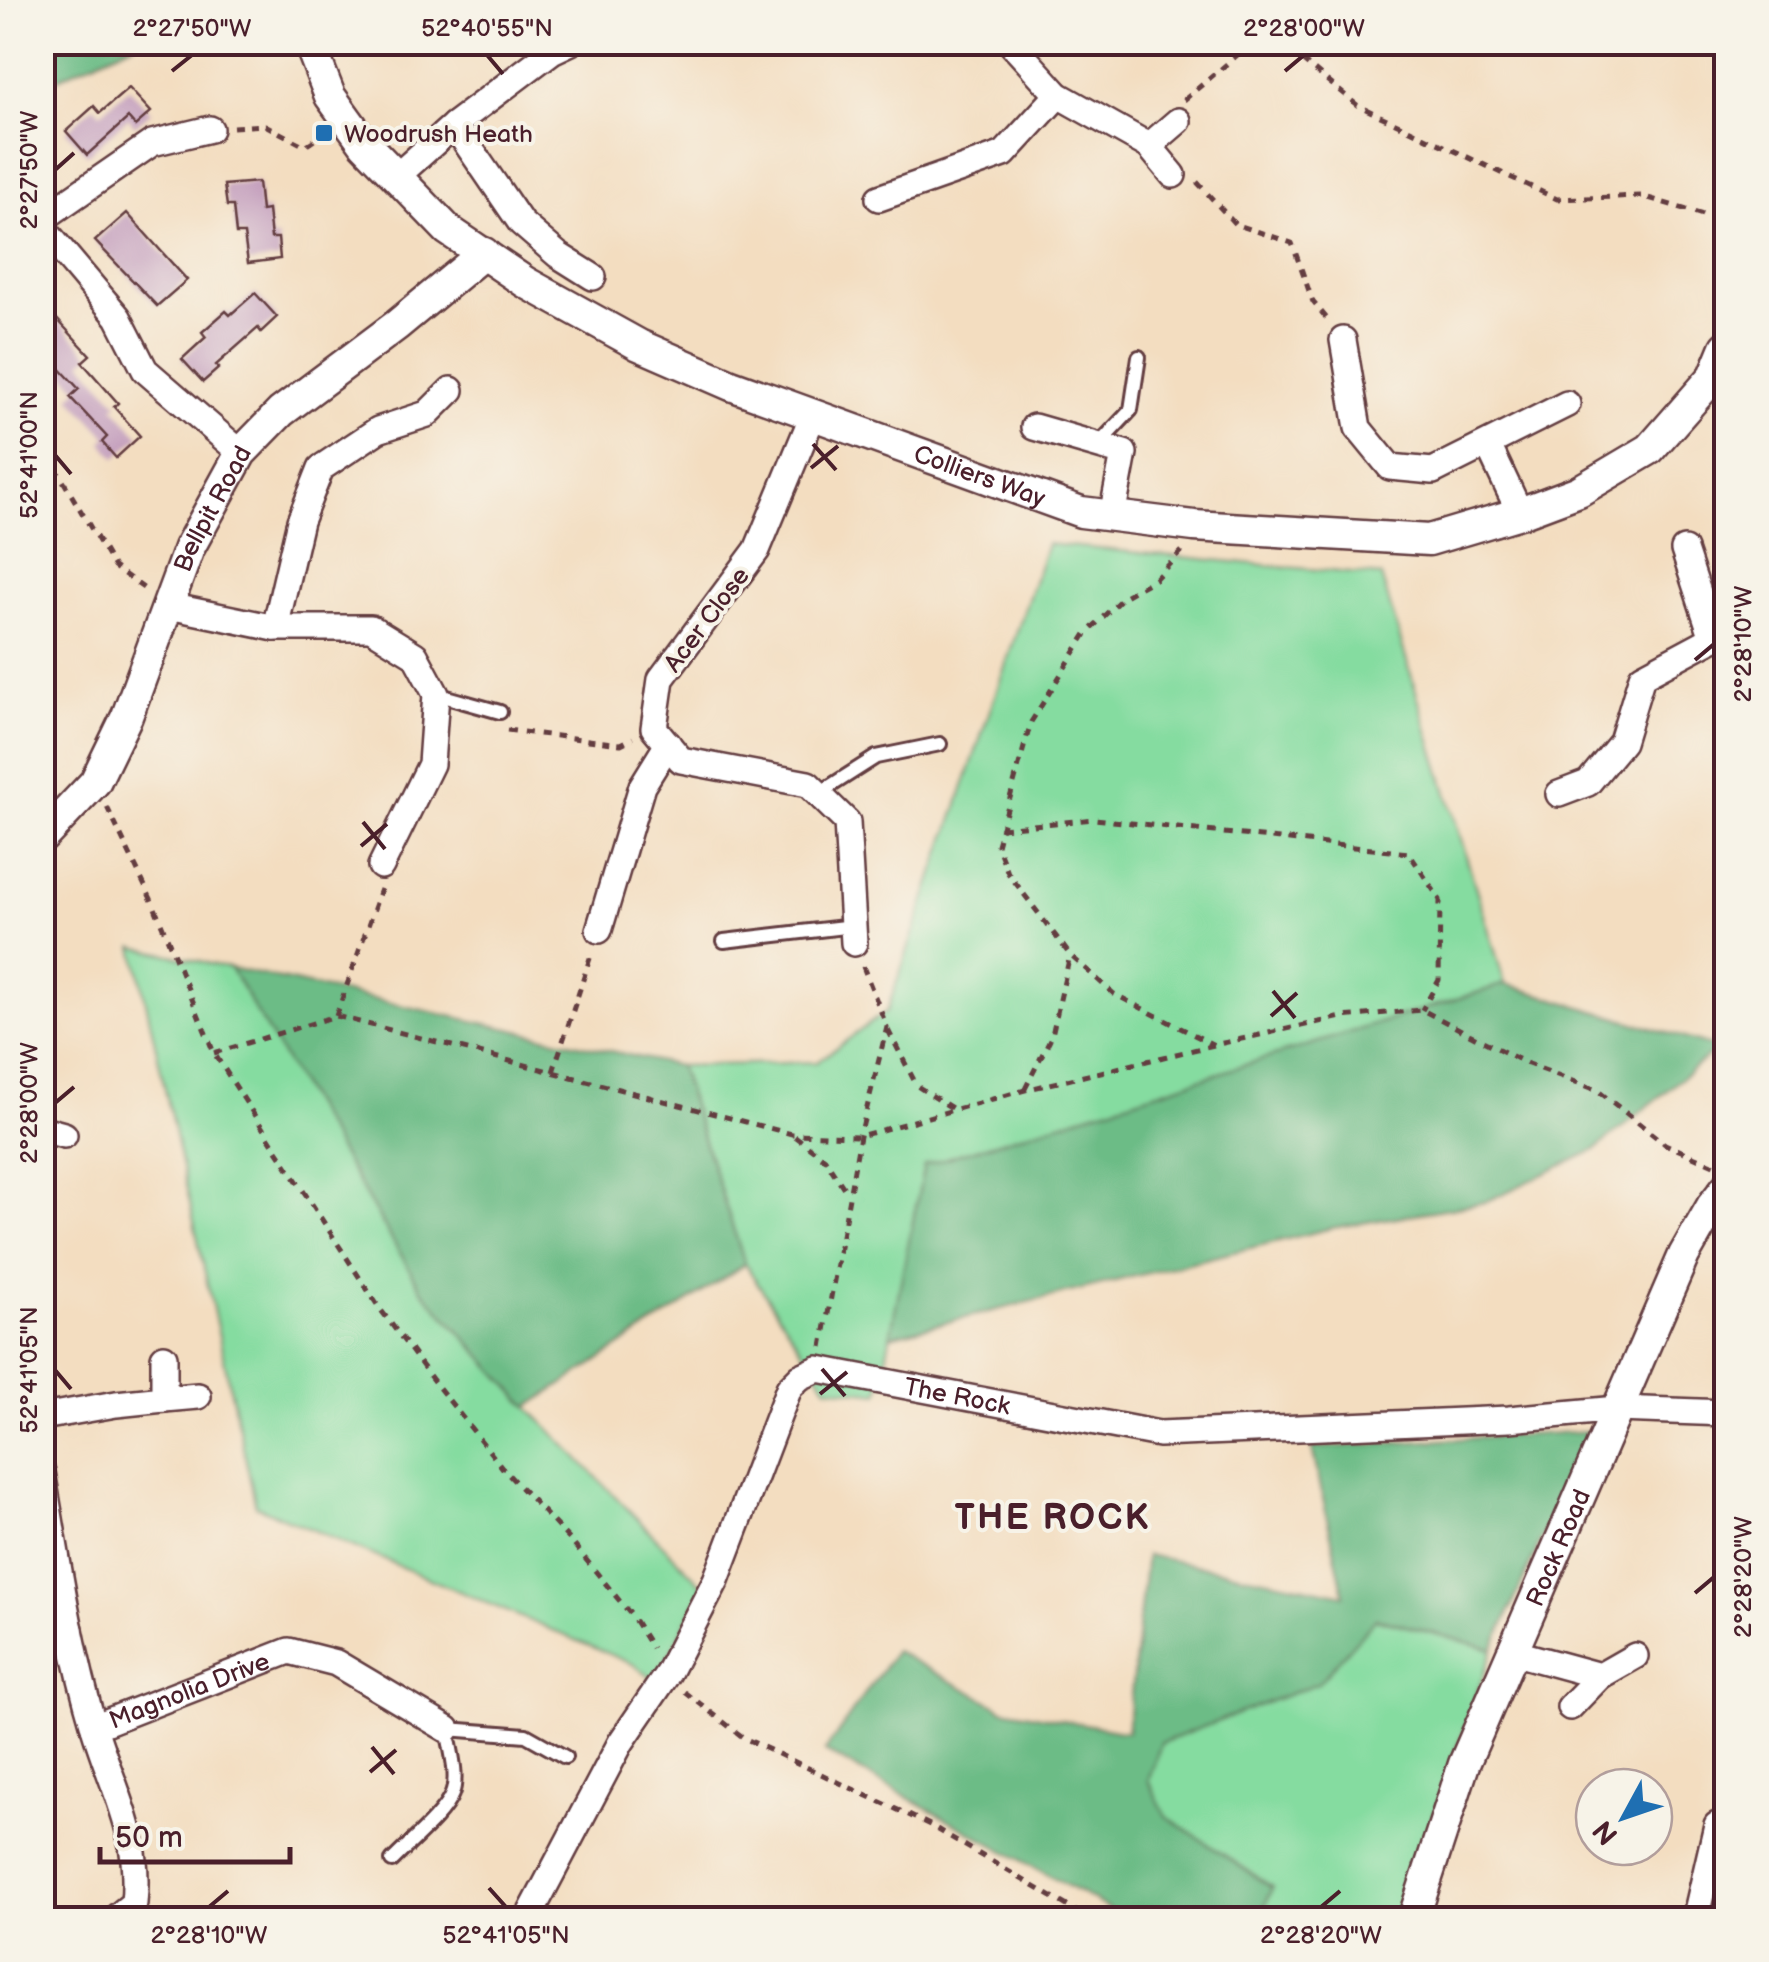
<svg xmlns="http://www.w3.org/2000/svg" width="1769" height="1962" font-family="'Balsamiq Sans',sans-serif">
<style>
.green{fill:#85dca0;stroke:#687e66;stroke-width:2.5}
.forest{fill:#6cbc86;stroke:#5b6e58;stroke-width:2.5}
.building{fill:#c29cbc}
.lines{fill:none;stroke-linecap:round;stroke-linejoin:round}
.service-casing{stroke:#633c41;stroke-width:18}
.minor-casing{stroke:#633c41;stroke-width:30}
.tertiary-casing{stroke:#633c41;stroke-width:35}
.path{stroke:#633c41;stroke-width:5;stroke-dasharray:8 8;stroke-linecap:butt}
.service{stroke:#fff;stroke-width:12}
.minor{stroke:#fff;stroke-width:25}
.tertiary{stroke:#fff;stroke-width:30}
.ticks{fill:none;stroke:#4a1f2b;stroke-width:4}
.poi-dot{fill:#1f6fb2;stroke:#f7f3e8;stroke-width:4}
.labels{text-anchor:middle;stroke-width:8;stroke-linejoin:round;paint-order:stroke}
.poi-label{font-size:25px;fill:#4a1f2b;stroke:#f7f3e8;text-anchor:start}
.street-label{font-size:25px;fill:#4a1f2b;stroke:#f7f3e8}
.district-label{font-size:35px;font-weight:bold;letter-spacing:2.5px;fill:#4a1f2b;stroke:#f7f3e8}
.neatline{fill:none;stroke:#4a1f2b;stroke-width:4}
.ticks-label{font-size:25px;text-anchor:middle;fill:#4a1f2b}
</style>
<rect width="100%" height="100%" fill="#f7f3e8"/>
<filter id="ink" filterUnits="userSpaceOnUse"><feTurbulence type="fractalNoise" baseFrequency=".01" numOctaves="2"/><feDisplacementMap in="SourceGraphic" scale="20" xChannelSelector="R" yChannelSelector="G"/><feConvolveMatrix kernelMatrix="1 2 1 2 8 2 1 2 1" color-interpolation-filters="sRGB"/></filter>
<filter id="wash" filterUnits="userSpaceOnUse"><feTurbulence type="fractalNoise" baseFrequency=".0048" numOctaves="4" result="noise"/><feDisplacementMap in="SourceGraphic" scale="40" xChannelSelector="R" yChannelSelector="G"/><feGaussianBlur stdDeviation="2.25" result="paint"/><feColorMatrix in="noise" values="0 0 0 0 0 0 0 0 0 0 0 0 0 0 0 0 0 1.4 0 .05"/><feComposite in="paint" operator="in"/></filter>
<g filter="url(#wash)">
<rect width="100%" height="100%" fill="#f3ddc0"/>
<g class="green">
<path d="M1047 544 1381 576 1505 984 925 1165 879 1393 827 1387 745 1264 679 1066 817 1062 887 1011Z"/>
<path d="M134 947 230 968 422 1290 528 1407 704 1587 656 1681 635 1665 256 1506Z"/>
<path d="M1375 1618 1493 1649 1396 1919H1260L1272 1887 1166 1816 1148 1781 1161 1743 1317 1683Z"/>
</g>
<g class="forest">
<path d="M43 42H135V43L43 85Z"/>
<path d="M230 968 679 1066 745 1264 528 1407 422 1290Z"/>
<path d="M1505 984 1718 1048 1595 1150 1485 1202 1332 1228 890 1336 924 1165Z"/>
<path d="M1589 1431 1493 1649 1376 1618 1318 1683 1161 1743 1148 1781 1166 1816 1272 1888 1260 1919H1127L825 1751 895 1651 1003 1709 1127 1732 1146 1555 1344 1595 1312 1448Z"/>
</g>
<g id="blocks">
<g class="building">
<path d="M129 88 151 112 135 126 128 118 87 155 66 131 94 106 100 113Z"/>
<path d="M258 182 261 211 268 210 271 238H278L280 259 248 263 244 234H236L233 206H227L224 185Z"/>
<path d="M127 213 187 280 157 306 95 241Z"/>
<path d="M255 293 277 317 261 332 258 328 216 365 219 368 203 382 182 359 206 337 202 332 226 311 230 315Z"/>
<path d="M42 303 90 355 82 362 118 403 114 407 140 436 116 458 102 442 107 437 70 397 79 389 42 349Z"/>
</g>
</g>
</g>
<g filter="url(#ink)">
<use href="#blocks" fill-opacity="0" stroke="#633c41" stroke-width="2.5"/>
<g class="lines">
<g class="service-casing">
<g id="service">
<path d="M1098 445 1131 410 1139 357"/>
<path d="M436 694 500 712"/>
<path d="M818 794 876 757 940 744"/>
<path d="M724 941 853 926"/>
<path d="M392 1861C408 1844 444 1815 452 1794 459 1776 450 1747 447 1729L526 1735 565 1757"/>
</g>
</g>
<g class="minor-casing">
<g id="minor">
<path d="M1010 42 1058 95 1149 146 1173 175"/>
<path d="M454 125 521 223 558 255 593 277"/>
<path d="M1149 146 1178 121"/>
<path d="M396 177 454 125 552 51 571 42"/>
<path d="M879 198 1004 154 1058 95"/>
<path d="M42 219 152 143 210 129"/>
<path d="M42 227 118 317 145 370 241 453"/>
<path d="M1343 340 1358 428 1390 467 1433 471 1567 404"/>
<path d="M813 415 757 550 661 679 654 728 681 760 808 784 847 822 854 943"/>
<path d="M1034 427 1124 453 1112 516"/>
<path d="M1488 445 1520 513"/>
<path d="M1684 550 1713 638"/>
<path d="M169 606 275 628H371L415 655 436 694 431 764 381 866"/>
<path d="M275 628 300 521 321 468 378 430 427 414 451 390"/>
<path d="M1559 794 1588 783 1622 742 1642 676 1713 638 1726 634"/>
<path d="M599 930 642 786 668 744"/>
<path d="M42 1129 64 1135"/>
<path d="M164 1357V1399L198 1396"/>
<path d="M42 1417 116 1404 164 1399"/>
<path d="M42 1472C57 1557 69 1644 94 1727 113 1791 141 1832 134 1903L113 1920"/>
<path d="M42 1638 70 1629"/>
<path d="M1512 1652 1600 1676"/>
<path d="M1570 1707 1600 1676 1635 1656"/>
<path id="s1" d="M94 1727 289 1651 336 1663 447 1729"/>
<path id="s2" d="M527 1920 621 1742 668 1673 716 1580 789 1388 800 1377 818 1369 1159 1434 1509 1419 1617 1409 1726 1413"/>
<path d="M1695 1920 1717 1825"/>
</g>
</g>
<g class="tertiary-casing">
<g id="tertiary">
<path id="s3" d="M309 42 330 96 364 143 448 230 525 282 639 345 731 385 1081 512 1194 526 1429 540 1520 513 1579 491 1650 449 1714 376 1726 347"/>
<path id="s4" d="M42 838 95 782 127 716 189 548 241 453 281 412 397 325 484 253"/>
<path id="s5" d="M1413 1920 1464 1764 1684 1255 1712 1206 1726 1188"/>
</g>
</g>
<g class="path">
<path d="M1184 100 1248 46 1281 43 1357 105 1557 199 1642 196 1719 220 1726 227"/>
<path d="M233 127 265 125 305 146 324 134"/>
<path d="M1197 182 1235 224 1292 243 1313 302 1329 321"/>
<path d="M42 458 55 467 114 567 146 590"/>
<path d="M1182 551 1155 579 1123 597 1086 634 1031 722 997 845 1008 873 1070 955 1114 994 1214 1045"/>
<path d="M507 730 621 744 633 738"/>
<path d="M107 807 153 903 214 1053 378 1306 432 1379 505 1471 570 1540 632 1616 652 1648"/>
<path d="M1001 828 1095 819 1409 853 1440 900 1439 980 1422 1010"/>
<path d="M336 1016 381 889"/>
<path d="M888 1030 917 1086 955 1110"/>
<path d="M214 1053 336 1016 792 1134 860 1136 1025 1090 1214 1045 1342 1017 1422 1010 1528 1064 1597 1090 1665 1144 1714 1165"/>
<path d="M553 1072 592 952"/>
<path d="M1025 1089 1052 1035 1070 955"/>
<path d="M795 1136 825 1159 847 1193"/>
<path d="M822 1347 860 1136 887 1027 862 964"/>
<path d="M685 1692 744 1738 930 1825 1091 1920"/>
</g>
<use href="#service" class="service"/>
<use href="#minor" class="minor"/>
<use href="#tertiary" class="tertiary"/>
</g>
</g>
<path class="ticks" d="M487 55 503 74M172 71 192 55M1285 71 1304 55M55 170 74 153M813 444 836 470M55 455 71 474M811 468 838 446M1695 660 1714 644M363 822 385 849M361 846 387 824M1273 991 1295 1018M1271 1016 1297 993M55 1103 74 1087M822 1369 845 1396M55 1370 71 1389M820 1394 847 1372M1695 1593 1714 1577M372 1747 394 1774M370 1772 396 1750M489 1888 506 1907M209 1907 228 1891M1321 1907 1340 1891"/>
<rect class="poi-dot" x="314" y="123" width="20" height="20" rx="5"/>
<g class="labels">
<g class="poi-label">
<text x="344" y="142">Woodrush Heath</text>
</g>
<g class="street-label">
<text dy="9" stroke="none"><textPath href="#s3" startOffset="825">Colliers Way</textPath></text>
<text dy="9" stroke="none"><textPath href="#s4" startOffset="375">Bellpit Road</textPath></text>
<text transform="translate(706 619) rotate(-53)" y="9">Acer Close</text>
<text dy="9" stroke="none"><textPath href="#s2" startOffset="772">The Rock</textPath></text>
<text dy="9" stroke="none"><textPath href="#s5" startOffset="400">Rock Road</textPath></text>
<text dy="9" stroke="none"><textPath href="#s1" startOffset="102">Magnolia Drive</textPath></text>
</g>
<g class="district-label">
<text x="1053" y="1529">THE ROCK</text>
</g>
</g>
<rect width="1769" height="1962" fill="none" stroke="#f7f3e8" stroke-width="110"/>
<g transform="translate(1624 1817) rotate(230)"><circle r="48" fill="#f7f3e8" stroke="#b29e9c" stroke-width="2.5"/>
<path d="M0-8L18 38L0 25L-18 38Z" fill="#1f6fb2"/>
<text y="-15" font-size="28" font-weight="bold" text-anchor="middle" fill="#4a1f2b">N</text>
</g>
<path d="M100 1847v15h190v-15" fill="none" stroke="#4a1f2b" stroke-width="5"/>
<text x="115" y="1847" font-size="30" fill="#4a1f2b" stroke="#f7f3e8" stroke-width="8" paint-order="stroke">50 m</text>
<rect x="55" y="55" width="1659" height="1852" class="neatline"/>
<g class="ticks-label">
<text x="192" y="36">2°27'50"W</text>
<text x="487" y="36">52°40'55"N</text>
<text x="1304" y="36">2°28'00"W</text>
<text transform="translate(28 170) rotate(-90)" y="9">2°27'50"W</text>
<text transform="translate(28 455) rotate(-90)" y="9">52°41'00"N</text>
<text transform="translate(1742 644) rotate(-90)" y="9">2°28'10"W</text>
<text transform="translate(28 1103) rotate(-90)" y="9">2°28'00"W</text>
<text transform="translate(28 1370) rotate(-90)" y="9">52°41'05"N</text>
<text transform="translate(1742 1577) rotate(-90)" y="9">2°28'20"W</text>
<text x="209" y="1943">2°28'10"W</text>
<text x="506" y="1943">52°41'05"N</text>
<text x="1321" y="1943">2°28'20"W</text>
</g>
</svg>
